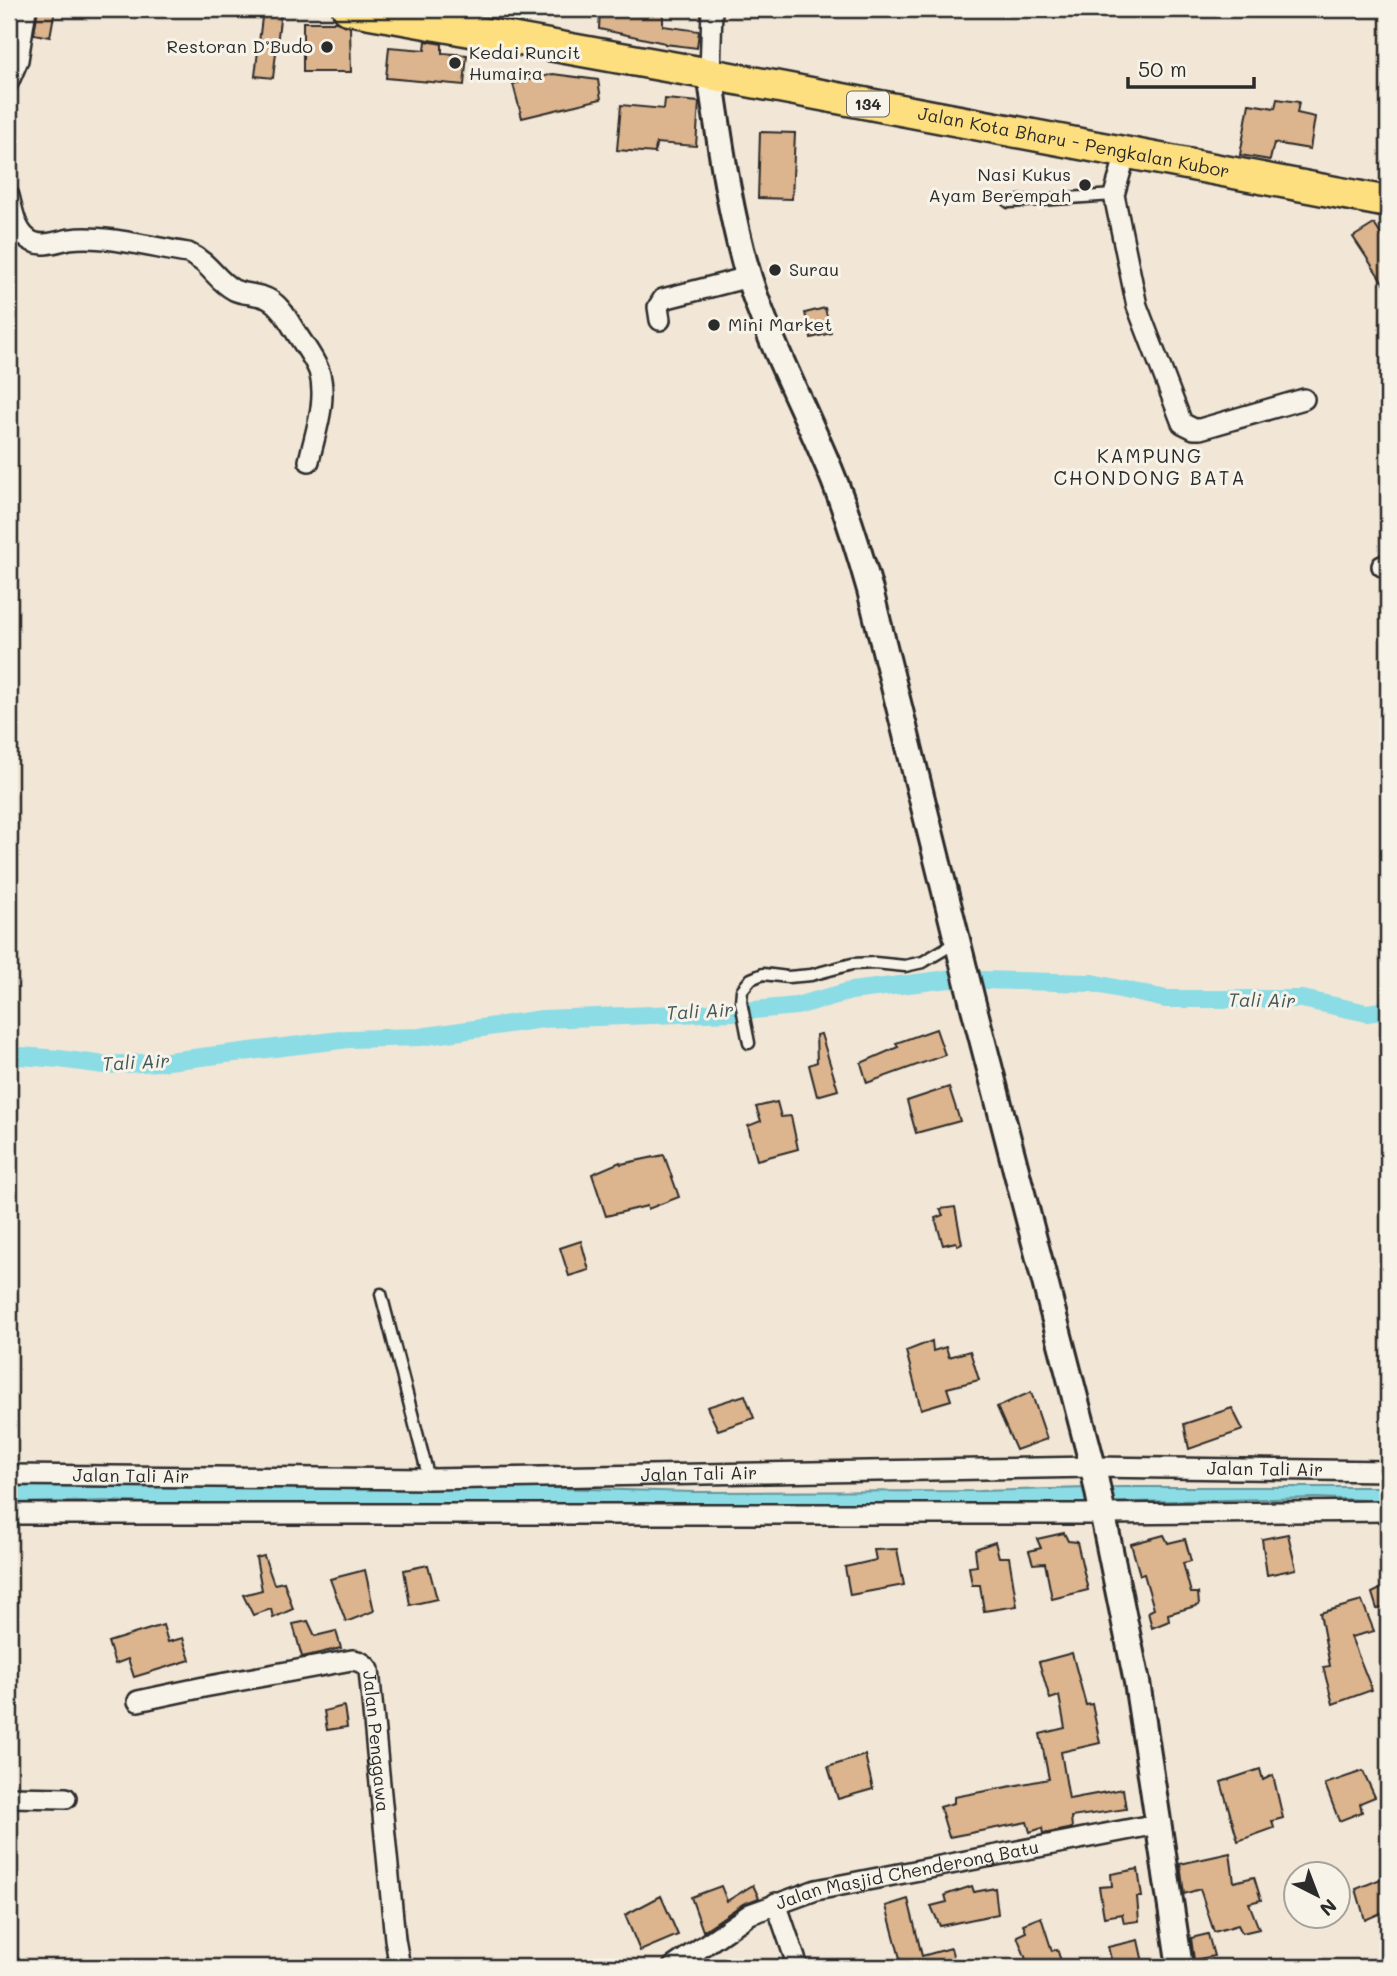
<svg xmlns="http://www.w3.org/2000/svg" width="1397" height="1976" font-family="Mali,sans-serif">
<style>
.water{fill:#8bdce5;stroke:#65959b;stroke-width:2}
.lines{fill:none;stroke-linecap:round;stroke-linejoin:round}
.canal{stroke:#8bdce5;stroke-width:18}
.building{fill:#dcb48d;stroke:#2b2b2b;stroke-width:2}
.service-casing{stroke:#2b2b2b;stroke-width:15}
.minor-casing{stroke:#2b2b2b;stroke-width:24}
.tertiary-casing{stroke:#2b2b2b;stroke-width:30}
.primary-casing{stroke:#2b2b2b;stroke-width:35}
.service{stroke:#f7f3e8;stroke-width:10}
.minor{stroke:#f7f3e8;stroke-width:19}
.tertiary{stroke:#f7f3e8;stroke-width:24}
.primary{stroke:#fedf80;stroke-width:30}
.poi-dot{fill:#2b2b2b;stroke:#f7f3e8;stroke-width:2.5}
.labels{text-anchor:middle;stroke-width:6;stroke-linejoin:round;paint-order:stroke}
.shield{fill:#f7f3e8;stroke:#686764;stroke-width:2}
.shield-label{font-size:16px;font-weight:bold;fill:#2b2b2b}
.poi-label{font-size:18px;fill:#2b2b2b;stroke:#f7f3e8;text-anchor:start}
.street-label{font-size:18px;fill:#2b2b2b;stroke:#f7f3e8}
.neighbourhood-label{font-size:19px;letter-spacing:2px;fill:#2b2b2b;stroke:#f7f3e8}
.water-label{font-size:19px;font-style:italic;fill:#43575a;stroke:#f7f3e8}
</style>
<rect width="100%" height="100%" fill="#f2e6d6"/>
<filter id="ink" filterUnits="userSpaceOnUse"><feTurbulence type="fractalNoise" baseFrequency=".0143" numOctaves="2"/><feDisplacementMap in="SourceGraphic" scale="14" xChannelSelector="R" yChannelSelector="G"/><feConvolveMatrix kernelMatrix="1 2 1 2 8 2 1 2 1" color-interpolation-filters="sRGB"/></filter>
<g filter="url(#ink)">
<path class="water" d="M106 1483 265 1488H553L694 1492 979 1491 1122 1487H1388V1501L1316 1498 1046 1504H557L233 1507 108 1501 9 1503V1487Z"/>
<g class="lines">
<path class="canal" d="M9 1058 21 1056 59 1059 105 1065 160 1062 349 1039 420 1037 542 1019 734 1012 796 1006 851 991 949 979 1092 983 1166 999H1302L1367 1013 1388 1010"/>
</g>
<g class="building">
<path d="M38 9H55L50 37 34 34Z"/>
<path d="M263 9 281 11 273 78 255 76Z"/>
<path d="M600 9H663V26L699 31 697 48 665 44V43L599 29Z"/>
<path d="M303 22H336L350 27 351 72H303Z"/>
<path d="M426 41 442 44V53L467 55 464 85 386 78 389 47 425 50Z"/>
<path d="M553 74 598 80 601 99 522 118 513 84Z"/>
<path d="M665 99 699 102 696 146 656 143 655 153 617 150 621 105 664 109Z"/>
<path d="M1277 99 1299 102 1297 113 1315 117 1310 149 1274 143 1270 160 1240 155 1249 104 1275 108Z"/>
<path d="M760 132 795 133 792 199 758 198Z"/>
<path d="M1374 224 1384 239 1388 236V290L1353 237Z"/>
<path d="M825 308 831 333 811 338 805 313Z"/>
<path d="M936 1029 945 1055 867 1083 861 1063 898 1047 896 1043Z"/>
<path d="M821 1034 838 1090 817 1096 809 1065 817 1062 816 1035Z"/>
<path d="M949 1087 960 1121 916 1133 907 1101Z"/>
<path d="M777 1102 781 1117 791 1116 798 1149 757 1160 748 1126 761 1121 756 1107Z"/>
<path d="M664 1155 679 1197 648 1209 647 1206 606 1216 592 1174 620 1162 621 1164Z"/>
<path d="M955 1207 962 1244 958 1246 956 1242 943 1245 935 1218 943 1215 940 1209Z"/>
<path d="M581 1241 589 1270 569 1276 560 1248Z"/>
<path d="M932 1341 933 1351 946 1347 949 1357 970 1351 979 1380 947 1388 951 1400 921 1409 906 1351Z"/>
<path d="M1031 1392 1047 1439 1016 1450 997 1407Z"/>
<path d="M745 1395 754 1418 718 1430 707 1407Z"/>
<path d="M1232 1408 1243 1430 1189 1449 1184 1424Z"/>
<path d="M1064 1533 1068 1541 1077 1542 1088 1590 1052 1599 1045 1563 1033 1564 1029 1551 1041 1548 1037 1539Z"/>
<path d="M1288 1534 1296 1569 1267 1575 1262 1539Z"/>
<path d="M1164 1535 1168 1543 1185 1539 1191 1561 1183 1563 1191 1593H1198L1199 1605 1168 1614 1169 1621 1152 1628 1148 1612 1154 1609 1144 1574 1140 1575 1131 1544Z"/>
<path d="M995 1542 999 1557H1009L1017 1606 984 1611 980 1585H972L969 1567 977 1566 975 1549Z"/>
<path d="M897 1549 904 1585 850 1595 845 1567 876 1560 874 1550Z"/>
<path d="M264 1556 274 1584 284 1582 293 1609 273 1618 271 1609 253 1615 243 1595 262 1590 256 1558Z"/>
<path d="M428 1565 437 1599 410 1605 404 1570Z"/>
<path d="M365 1570 374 1611 346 1622 330 1579Z"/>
<path d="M1388 1585V1607L1377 1609 1372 1593Z"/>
<path d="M1362 1601 1374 1631 1351 1637 1372 1690 1333 1704 1323 1667 1330 1666 1320 1613Z"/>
<path d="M308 1621 315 1636 336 1631 341 1648 302 1657 293 1624Z"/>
<path d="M163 1625 168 1642 183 1638 190 1660 134 1677 128 1659 115 1664 108 1642Z"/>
<path d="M1072 1653 1086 1705 1092 1704 1100 1743 1061 1752 1069 1799 1123 1789 1126 1809 1071 1817 1072 1828 1043 1834 1042 1828 1030 1832 1027 1822 949 1837 940 1807 954 1803V1797L1049 1779 1040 1734 1065 1728 1059 1696 1050 1699 1039 1662Z"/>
<path d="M344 1706 347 1727 327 1730 324 1711Z"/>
<path d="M865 1755 873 1789 838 1799 828 1767Z"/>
<path d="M1260 1769 1263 1780 1273 1775 1283 1818 1272 1821 1274 1828 1238 1841 1221 1782Z"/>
<path d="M1363 1771 1375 1797 1360 1803 1362 1812 1339 1821 1325 1784Z"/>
<path d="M1230 1853 1234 1882 1254 1877 1261 1900 1249 1903 1259 1929 1242 1933 1238 1925 1214 1932 1200 1889 1184 1894 1180 1864Z"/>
<path d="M1138 1869 1142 1897H1137L1139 1921 1124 1923 1122 1914 1104 1917 1099 1887 1112 1886 1111 1874Z"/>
<path d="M1388 1876V1910L1365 1920 1356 1889Z"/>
<path d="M753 1885 759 1898 743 1904 703 1931 691 1897 721 1886 727 1901Z"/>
<path d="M972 1886 974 1892 995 1888 998 1914 940 1926 931 1906 947 1902 945 1895Z"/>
<path d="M661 1896 678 1935 640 1951 625 1915Z"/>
<path d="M908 1899 922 1956 951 1948 956 1967H898L897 1963 901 1962 886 1906Z"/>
<path d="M1041 1917 1052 1951 1057 1949 1063 1967H1029L1017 1936 1026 1932 1023 1924Z"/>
<path d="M1208 1934 1214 1956 1194 1960 1191 1938Z"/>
<path d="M1138 1940 1144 1967H1113L1108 1947Z"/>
</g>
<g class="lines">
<g class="service-casing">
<g id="service">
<path d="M1009 202 1114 195"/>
<path d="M749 1043 741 1002 742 990 751 979 763 974 788 977 811 975 852 964 875 963 905 966 923 962 955 943"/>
<path d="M381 1294 429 1479"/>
</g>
</g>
<g class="minor-casing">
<g id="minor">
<path d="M710 74 712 9"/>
<path d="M9 81 18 60 26 9"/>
<path d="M1126 153 1114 195 1137 306 1182 423 1194 429H1200L1304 399"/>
<path d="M9 196C13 211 16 235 33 242 45 247 58 241 70 239 103 234 154 248 188 253 211 263 215 280 234 290 245 295 259 293 270 300 282 307 289 322 297 334 304 345 314 358 319 371 328 400 315 433 309 461"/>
<path d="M660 320 658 307 663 299 749 277"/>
<path d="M1382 566 1388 564"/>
<path id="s1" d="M9 1475 429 1479 1093 1467 1388 1471"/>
<path d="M9 1514H1103L1388 1511"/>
<path id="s2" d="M138 1701 204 1687 352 1660C360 1661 364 1663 369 1670L395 1939 400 1967"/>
<path d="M9 1797 66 1798"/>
<path d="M776 1903 798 1967"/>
<path id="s3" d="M673 1967 750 1914 816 1890 1157 1824"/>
</g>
</g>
<g class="tertiary-casing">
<path id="tertiary" d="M710 74C720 142 729 211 749 278 768 338 798 396 823 454 843 498 857 544 870 590L973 1004 1093 1467 1137 1682 1180 1967"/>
</g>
<g class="primary-casing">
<g id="primary">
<path id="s4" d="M348 9 710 74 1388 202"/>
</g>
</g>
<use href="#service" class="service"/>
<use href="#minor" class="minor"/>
<use href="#tertiary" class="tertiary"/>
<use href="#primary" class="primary"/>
</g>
</g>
<g class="poi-dot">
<circle cx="327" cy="47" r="7"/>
<circle cx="455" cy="63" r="7"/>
<circle cx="1085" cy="185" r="7"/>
<circle cx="775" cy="270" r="7"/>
<circle cx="714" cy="325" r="7"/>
</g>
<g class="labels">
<rect class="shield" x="847" y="91.5" width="42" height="25" rx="5"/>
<g class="shield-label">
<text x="868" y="110">134</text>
</g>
<g class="poi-label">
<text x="313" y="53" text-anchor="end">Restoran D’Budo</text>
<text x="469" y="59">Kedai Runcit<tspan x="469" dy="21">Humaira</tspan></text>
<text x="1071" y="181" text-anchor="end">Nasi Kukus<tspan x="1071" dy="21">Ayam Berempah</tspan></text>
<text x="789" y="276">Surau</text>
<text x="728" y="331">Mini Market</text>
</g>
<g class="street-label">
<text dy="6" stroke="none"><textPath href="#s4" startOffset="738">Jalan Kota Bharu - Pengkalan Kubor</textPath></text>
<text dy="6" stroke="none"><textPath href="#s1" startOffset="1256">Jalan Tali Air</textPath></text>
<text dy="6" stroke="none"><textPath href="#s1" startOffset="690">Jalan Tali Air</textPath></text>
<text dy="6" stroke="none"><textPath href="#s1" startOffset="122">Jalan Tali Air</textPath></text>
<text dy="6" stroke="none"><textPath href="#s2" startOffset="310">Jalan Penggawa</textPath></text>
<text dy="6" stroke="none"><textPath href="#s3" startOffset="256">Jalan Masjid Chenderong Batu</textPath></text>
</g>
<g class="neighbourhood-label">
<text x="1150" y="463">KAMPUNG<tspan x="1150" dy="22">CHONDONG BATA</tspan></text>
</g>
<g class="water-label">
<text transform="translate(1262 1000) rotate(1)" y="7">Tali Air</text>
<text transform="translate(700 1011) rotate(-3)" y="7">Tali Air</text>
<text transform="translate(136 1062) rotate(-3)" y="7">Tali Air</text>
</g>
</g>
<rect width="1397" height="1976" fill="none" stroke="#f7f3e8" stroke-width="35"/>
<rect x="18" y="18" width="1362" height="1941" fill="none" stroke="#2b2b2b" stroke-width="2.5" filter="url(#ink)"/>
<g transform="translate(1317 1895) rotate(138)"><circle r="33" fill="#f7f3e8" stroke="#a5a39c" stroke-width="2"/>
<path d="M0-5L12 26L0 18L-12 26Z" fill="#2b2b2b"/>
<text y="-10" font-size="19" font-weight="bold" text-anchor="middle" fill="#2b2b2b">N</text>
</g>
<path d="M1128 77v10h126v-10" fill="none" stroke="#2b2b2b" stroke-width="3.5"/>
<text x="1138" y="77" font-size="21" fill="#2b2b2b" stroke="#f7f3e8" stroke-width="5" paint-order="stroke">50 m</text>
</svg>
